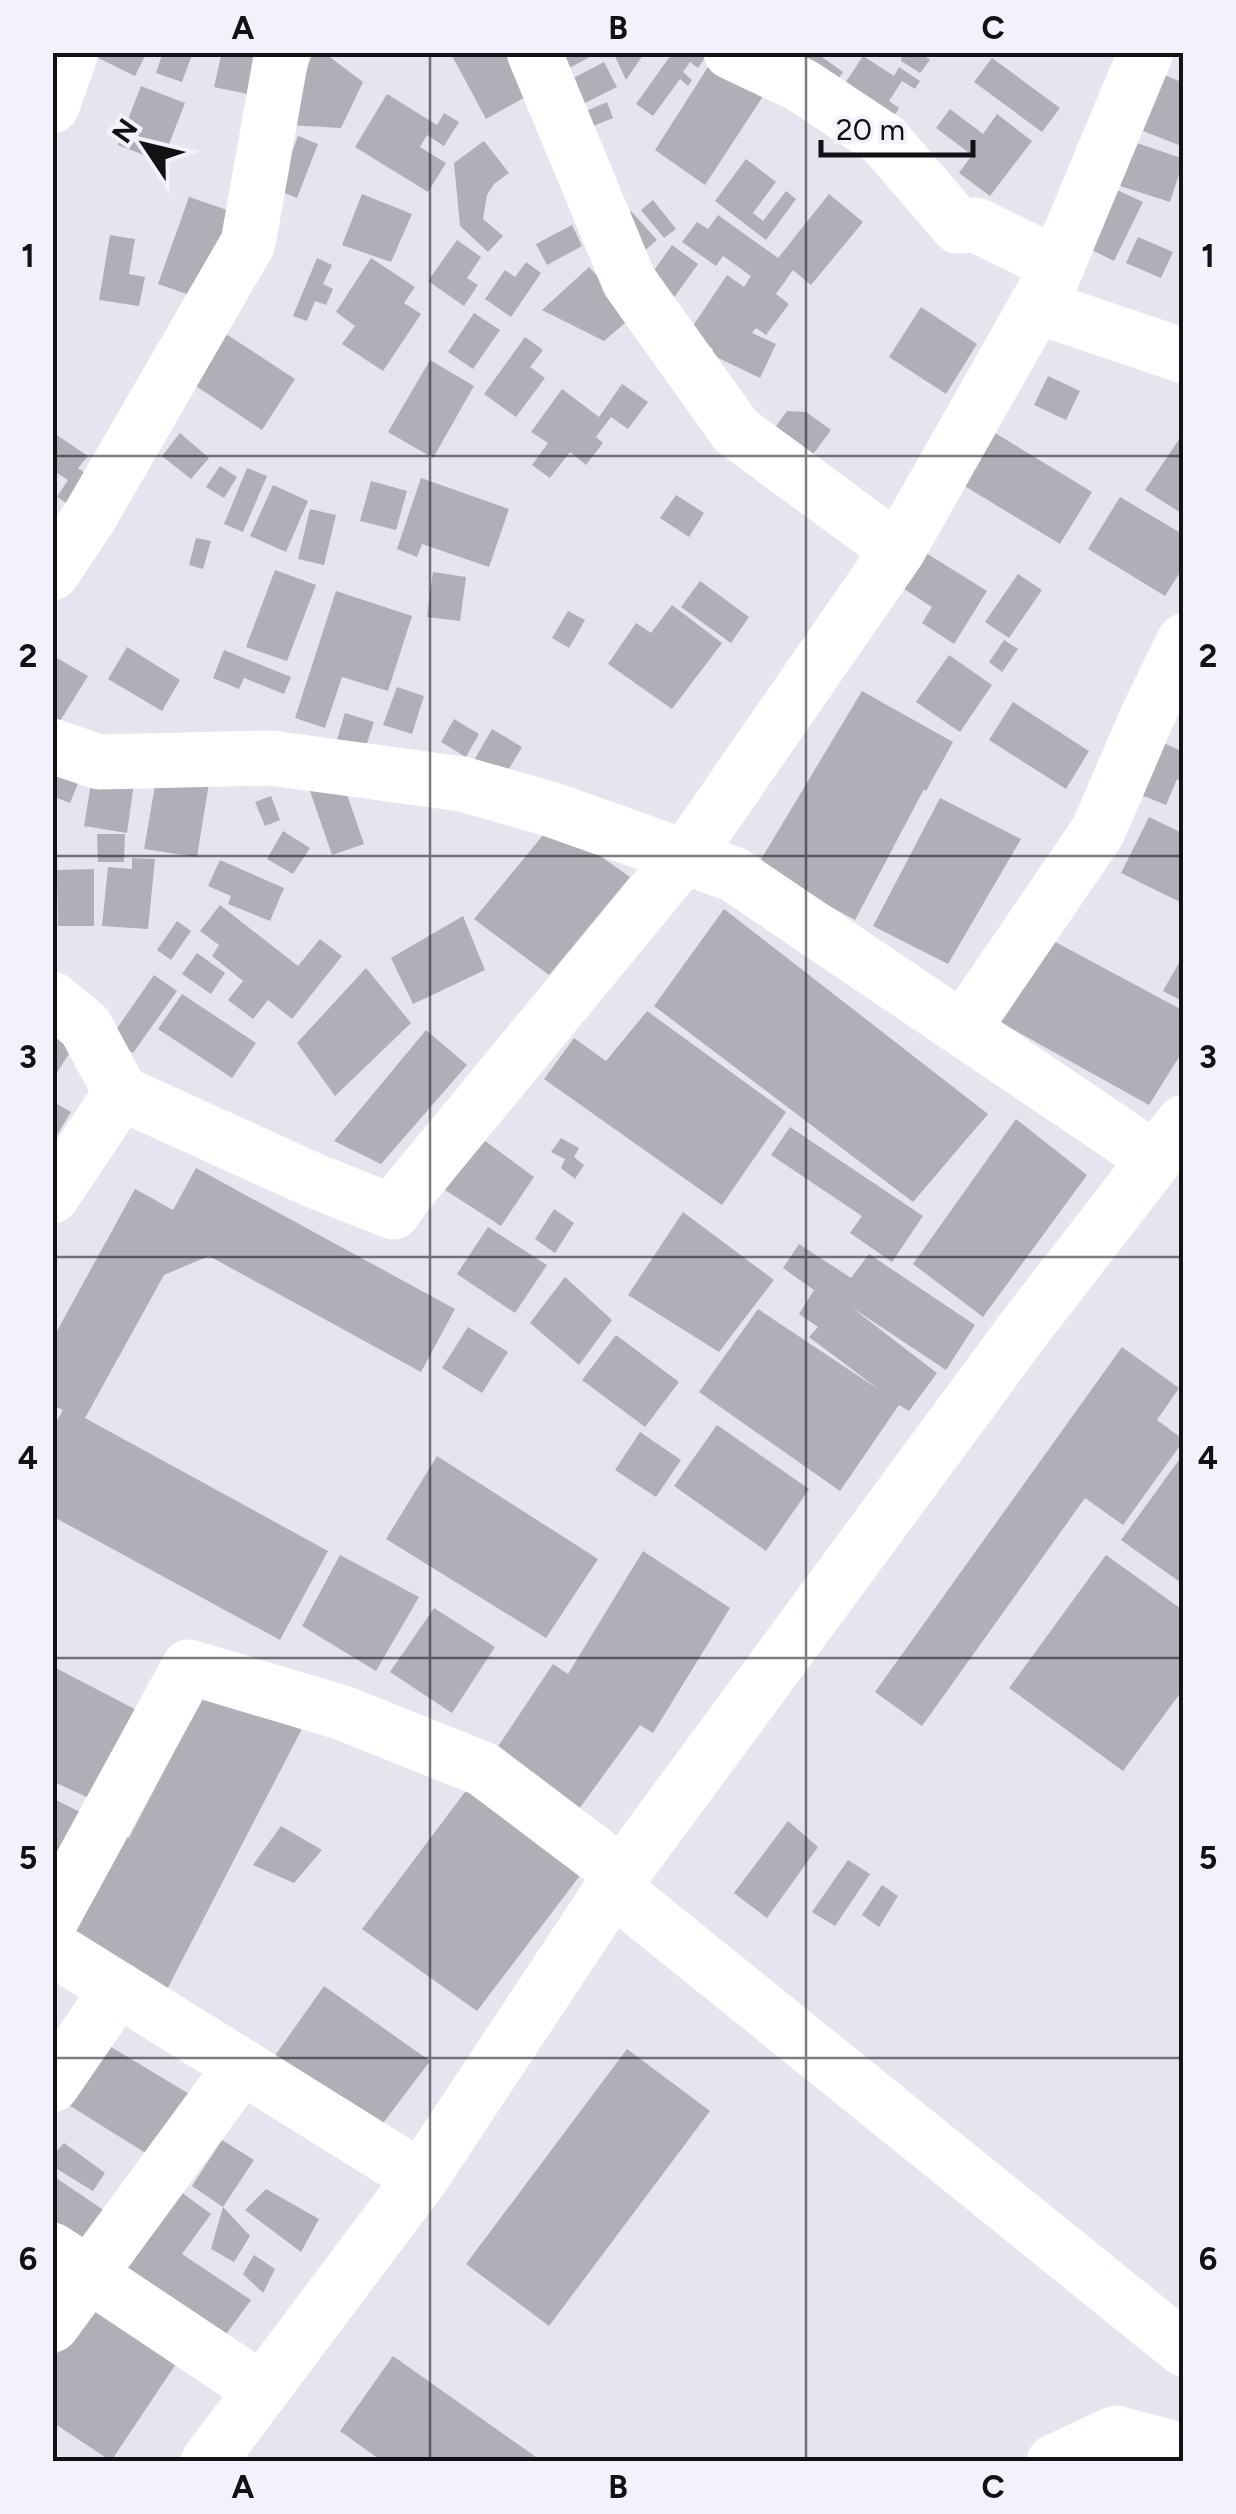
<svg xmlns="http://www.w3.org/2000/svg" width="1236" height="2514" font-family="Figtree,sans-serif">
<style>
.building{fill:#afafb8}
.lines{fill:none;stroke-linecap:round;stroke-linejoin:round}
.minor{stroke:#fff;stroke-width:55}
.grid{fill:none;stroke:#121215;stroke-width:2.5;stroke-opacity:0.55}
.neatline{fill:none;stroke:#121215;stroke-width:4}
.grid-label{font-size:32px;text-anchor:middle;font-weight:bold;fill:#121215}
</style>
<rect width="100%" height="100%" fill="#e5e5ef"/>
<g class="building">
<path d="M86 52H147L135 76Z"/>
<path d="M163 52H193L182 82 156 73Z"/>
<path d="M222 52H272L262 97 214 87Z"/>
<path d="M313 52H323L363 82 341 128 287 125Z"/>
<path d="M450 52H513L534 92 486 119Z"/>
<path d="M548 52 572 54 599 52 560 73Z"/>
<path d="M613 52H645L626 80Z"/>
<path d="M673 52 683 56 688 52H701L706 56 698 68 690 62 683 72 692 80 688 86 680 79 653 116 636 104Z"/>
<path d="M769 52H815L843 72 829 93Z"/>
<path d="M902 52H919L930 60 920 73 901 61Z"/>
<path d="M715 56 771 84 705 185 655 150Z"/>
<path d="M863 56 894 76 899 67 920 81 915 89 902 81 889 101 899 108 887 127 838 94Z"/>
<path d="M992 58 1060 108 1042 132 974 82Z"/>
<path d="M604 62 617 87 573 109 560 85Z"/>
<path d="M1152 70 1184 83V147L1130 126Z"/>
<path d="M141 86 185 103 162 162 118 145Z"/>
<path d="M387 94 437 125 444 113 459 122 444 146 427 135 420 147 446 163 428 192 355 147Z"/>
<path d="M607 102 613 118 576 133 570 118Z"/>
<path d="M950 109 983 134 997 114 1032 141 990 196 959 173 972 155 936 128Z"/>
<path d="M298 136 318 144 297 198 277 190Z"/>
<path d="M484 141 509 173 494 184 487 195 483 219 503 236 488 252 460 226 454 163Z"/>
<path d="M1134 142 1184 159 1170 202 1120 186Z"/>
<path d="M746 159 776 182 753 213 763 221 786 191 796 199 766 240 715 201Z"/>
<path d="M1117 190 1143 202 1114 261 1088 248Z"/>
<path d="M362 194 412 214 391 262 342 245Z"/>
<path d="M829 194 863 222 811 285 793 270 776 294 789 304 766 335 756 328 752 333 776 344 760 378 710 354 713 349 689 332 727 275 744 287 751 276 723 256 716 266 682 242 697 222 708 229 718 215 778 258Z"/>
<path d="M189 197 236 213 204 300 158 284Z"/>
<path d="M653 200 676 229 664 238 641 210Z"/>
<path d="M631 211 657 240 642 253 616 226Z"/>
<path d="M572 225 582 246 547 265 536 244Z"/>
<path d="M110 235 135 239 129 274 145 277 139 306 99 300Z"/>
<path d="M1138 237 1173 252 1161 278 1126 263Z"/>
<path d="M457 240 481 257 467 278 478 285 464 306 428 281Z"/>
<path d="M672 245 698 264 665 310 648 279Z"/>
<path d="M317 258 332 265 323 284 333 289 326 305 315 301 307 321 293 316Z"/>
<path d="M371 258 415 287 404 303 421 314 383 371 342 344 355 326 336 312Z"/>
<path d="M526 262 541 273 511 317 485 299 505 270 515 277Z"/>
<path d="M589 267 633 316 604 341 542 310Z"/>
<path d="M921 307 977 344 946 394 889 357Z"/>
<path d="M474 313 500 330 473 369 448 352Z"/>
<path d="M223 332 295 379 262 430 190 382Z"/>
<path d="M525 337 543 350 530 367 545 378 516 417 484 394Z"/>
<path d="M430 360 474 386 433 458 388 432Z"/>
<path d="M1048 376 1080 391 1066 420 1034 405Z"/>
<path d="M622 384 648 402 628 429 611 417 596 437 603 443 586 465 570 452 550 478 532 465 548 443 531 432 562 389 599 417Z"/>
<path d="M787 411 806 412 831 430 800 472 763 444Z"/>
<path d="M1184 432V515L1145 490Z"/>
<path d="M180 433 209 458 191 479 162 456Z"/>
<path d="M995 433 1092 492 1060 544 963 485Z"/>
<path d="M55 434 88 456 78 468 97 481 77 510 57 497 68 480 52 470V438Z"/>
<path d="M220 466 237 477 224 498 206 487Z"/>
<path d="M247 468 267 476 243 532 224 524Z"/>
<path d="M421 478 509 509 489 567 422 544 417 557 397 549Z"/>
<path d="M371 481 407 491 396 530 360 521Z"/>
<path d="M273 485 308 501 286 552 250 536Z"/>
<path d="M676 495 704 513 689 537 660 518Z"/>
<path d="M1120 497 1184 535V566L1165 596 1088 549Z"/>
<path d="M310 509 336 515 324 565 298 559Z"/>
<path d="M196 538 211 541 203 569 189 565Z"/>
<path d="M926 553 987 591 954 644 922 623 932 607 904 589Z"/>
<path d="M275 570 316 585 287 661 246 647Z"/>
<path d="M433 572 466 577 460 621 427 617Z"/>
<path d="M1018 574 1042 590 1009 638 985 622Z"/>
<path d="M700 581 749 617 731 643 681 607Z"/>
<path d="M336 591 412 616 388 691 342 677 325 728 295 718Z"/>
<path d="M672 605 722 643 672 709 608 664 636 623 651 633Z"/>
<path d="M568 611 585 620 569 648 552 638Z"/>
<path d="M1004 640 1018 649 1002 672 989 662Z"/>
<path d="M127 647 180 680 162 711 108 679Z"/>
<path d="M224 650 291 677 284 694 244 678 239 689 213 678Z"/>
<path d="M52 655 88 676 52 734Z"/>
<path d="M949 655 992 685 960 732 916 702Z"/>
<path d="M397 687 424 696 412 734 383 725Z"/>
<path d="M862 691 953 742 926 791 924 789 855 920 757 866Z"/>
<path d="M1013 702 1089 751 1066 789 989 740Z"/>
<path d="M345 713 374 722 364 752 336 743Z"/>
<path d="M454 719 479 734 466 757 441 742Z"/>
<path d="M492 729 522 747 503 779 473 762Z"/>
<path d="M1152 738 1184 752V782L1177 779 1166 805 1129 790Z"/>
<path d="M52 765 81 776 70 803 52 796Z"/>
<path d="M157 774 209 783 197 857 144 849Z"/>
<path d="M92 777 134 783 127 833 84 826Z"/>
<path d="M342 780 364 844 332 855 310 791Z"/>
<path d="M271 796 280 820 265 826 255 802Z"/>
<path d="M940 798 1021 839 948 964 873 926Z"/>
<path d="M1149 817 1184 834V904L1121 873Z"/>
<path d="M553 823 630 877 549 975 474 919Z"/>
<path d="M283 831 310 848 293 874 267 859Z"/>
<path d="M97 834H125L124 862H98Z"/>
<path d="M132 858 155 859 148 929 102 926 108 867 132 869Z"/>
<path d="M220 860 284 888 270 921 228 904 231 896 208 886Z"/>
<path d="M94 869V926H58L57 870Z"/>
<path d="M220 905 298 966 320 939 342 956 292 1019 268 1000 253 1019 228 1000 243 981 212 956 219 945 200 931Z"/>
<path d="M724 909 988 1114 913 1202 654 1006Z"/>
<path d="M463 916 485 970 413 1004 391 958Z"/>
<path d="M177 921 191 931 171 960 157 950Z"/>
<path d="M1048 938 1184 1011V1049L1149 1105 1000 1022Z"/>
<path d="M197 953 225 973 211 994 182 974Z"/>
<path d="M1184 954V1002L1163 991Z"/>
<path d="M366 968 411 1023 335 1096 297 1043Z"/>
<path d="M154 975 177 991 133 1053 111 1037Z"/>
<path d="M182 994 256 1043 232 1078 158 1029Z"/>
<path d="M647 1011 786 1112 722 1205 544 1079 574 1038 606 1061Z"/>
<path d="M52 1028 76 1043 52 1080Z"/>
<path d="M426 1030 467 1065 381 1164 334 1141Z"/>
<path d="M52 1101 71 1112 52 1143Z"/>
<path d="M1016 1119 1087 1175 983 1317 913 1264Z"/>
<path d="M790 1127 923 1216 892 1262 850 1233 862 1216 771 1155Z"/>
<path d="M481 1138 534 1177 501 1226 445 1190Z"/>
<path d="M561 1138 579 1148 574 1157 584 1165 575 1179 561 1168 565 1159 551 1152Z"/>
<path d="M196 1168 455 1309 421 1372 209 1256 164 1275 85 1418 328 1551 280 1640 52 1516V1429L63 1410 52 1405V1340L135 1189 173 1210Z"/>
<path d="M554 1209 574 1223 555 1253 535 1239Z"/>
<path d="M683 1212 774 1280 719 1352 628 1295Z"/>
<path d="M488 1227 547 1265 515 1313 457 1274Z"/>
<path d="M799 1244 851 1278 869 1254 975 1325 946 1370 851 1307 937 1373 909 1411 899 1405 840 1491 699 1392 758 1309 881 1391 809 1337 818 1327 799 1314 814 1290 783 1268Z"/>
<path d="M565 1277 612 1320 579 1365 530 1323Z"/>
<path d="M468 1327 508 1352 482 1393 442 1368Z"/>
<path d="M616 1335 679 1382 645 1427 582 1380Z"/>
<path d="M1122 1347 1179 1388 1157 1420 1184 1440 1123 1525 1085 1498 922 1726 875 1692Z"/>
<path d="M717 1425 809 1489 766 1551 674 1486Z"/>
<path d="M640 1432 681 1460 656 1497 615 1470Z"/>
<path d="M1184 1453V1585L1121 1540Z"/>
<path d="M437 1456 598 1559 546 1638 386 1539Z"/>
<path d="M643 1551 730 1608 653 1733 640 1725 579 1809 495 1751 553 1664 568 1674Z"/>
<path d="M340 1555 419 1597 376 1671 302 1626Z"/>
<path d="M1106 1555 1184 1611V1688L1123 1771 1009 1688Z"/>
<path d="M434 1608 495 1647 452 1713 390 1672Z"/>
<path d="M52 1666 148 1716 104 1805 52 1781Z"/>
<path d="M212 1679 306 1721 162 1999 52 1925 111 1830 129 1838Z"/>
<path d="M477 1776 588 1865 477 2011 362 1929Z"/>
<path d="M52 1798 80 1812 52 1867Z"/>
<path d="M788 1821 818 1847 767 1918 734 1893Z"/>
<path d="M281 1826 322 1850 294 1883 253 1865Z"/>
<path d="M848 1860 870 1874 835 1926 812 1912Z"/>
<path d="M882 1885 898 1896 879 1927 862 1915Z"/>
<path d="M324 1986 430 2061 374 2135 269 2064Z"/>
<path d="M108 2045 204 2103 160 2162 67 2104Z"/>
<path d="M627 2049 710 2111 549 2326 466 2264Z"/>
<path d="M222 2140 254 2160 223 2207 192 2186Z"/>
<path d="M64 2143 105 2173 93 2191 52 2166V2156Z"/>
<path d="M52 2175 118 2220 85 2267 52 2244Z"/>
<path d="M266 2189 319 2219 301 2252 245 2210Z"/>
<path d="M181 2192 211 2214 182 2254 251 2300 213 2352 108 2275Z"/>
<path d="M223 2207 250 2236 234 2262 211 2249Z"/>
<path d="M254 2255 275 2269 263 2293 243 2274Z"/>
<path d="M98 2294 184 2352 111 2461 52 2422V2361Z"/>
<path d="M393 2356 543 2462H383L340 2431Z"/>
</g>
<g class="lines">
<g class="minor">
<path d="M534 52 629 281 736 431 898 550"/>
<path d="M731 52 801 85 884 140 958 226 976 225 1058 265"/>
<path d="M52 106 71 52"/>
<path d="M1036 306 1184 356"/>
<path d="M52 573 90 516 248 243 282 52"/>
<path d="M52 746 99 762 271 758 462 784 550 809 733 874 1155 1159"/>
<path d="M52 999 85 1026 121 1093"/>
<path d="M963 1029 1098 831 1147 717 1184 641"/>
<path d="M52 1196 121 1093 315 1181 393 1212 409 1190 698 839 898 550 1052 278 1146 52"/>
<path d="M613 1888 1184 2349"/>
<path d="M52 1918 189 1667 343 1713 483 1769 622 1874"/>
<path d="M52 1948 421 2178"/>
<path d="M52 2085 118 1989"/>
<path d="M52 2250 262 2390"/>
<path d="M52 2325 242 2066"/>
<path d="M208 2462 421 2178 622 1874 1023 1330 1184 1122"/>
<path d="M1054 2462 1116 2433 1184 2451"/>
</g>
</g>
<path class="grid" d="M430 52V2462M806 52V2462M52 456H1184M52 856H1184M52 1257H1184M52 1658H1184M52 2058H1184"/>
<rect width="1236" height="2514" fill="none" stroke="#f2f2fc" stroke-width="110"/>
<g transform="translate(145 145) rotate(305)" stroke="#f2f2fc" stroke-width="8" paint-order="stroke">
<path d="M0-8L18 38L0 25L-18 38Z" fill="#121215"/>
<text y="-15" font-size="28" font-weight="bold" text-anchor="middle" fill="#121215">N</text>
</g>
<path d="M821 140v15h152v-15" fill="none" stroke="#121215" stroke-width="5"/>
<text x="836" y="140" font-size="30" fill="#121215" stroke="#f2f2fc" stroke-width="8" paint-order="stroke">20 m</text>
<rect x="55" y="55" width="1126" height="2404" class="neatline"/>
<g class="grid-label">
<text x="243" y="39">A</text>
<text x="618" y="39">B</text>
<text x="993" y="39">C</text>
<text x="28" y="267">1</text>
<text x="1208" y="267">1</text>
<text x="28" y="667">2</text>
<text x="1208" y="667">2</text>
<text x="28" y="1068">3</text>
<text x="1208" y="1068">3</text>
<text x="28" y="1469">4</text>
<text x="1208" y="1469">4</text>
<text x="28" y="1869">5</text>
<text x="1208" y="1869">5</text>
<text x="28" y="2270">6</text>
<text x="1208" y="2270">6</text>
<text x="243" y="2498">A</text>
<text x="618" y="2498">B</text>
<text x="993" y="2498">C</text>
</g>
</svg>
